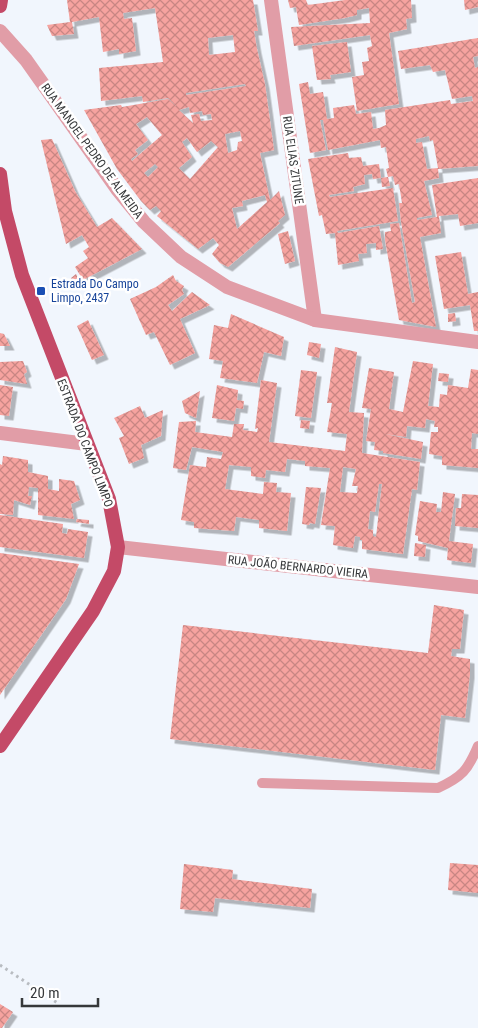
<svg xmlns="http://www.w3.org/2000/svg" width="478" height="1028" font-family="'Roboto Condensed',sans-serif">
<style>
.building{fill:url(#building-cross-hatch);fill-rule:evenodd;filter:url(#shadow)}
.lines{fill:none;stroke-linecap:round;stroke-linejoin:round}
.path{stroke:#b8bcc1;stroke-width:3;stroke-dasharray:2.5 4;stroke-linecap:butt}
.service{stroke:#e19da7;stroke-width:10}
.minor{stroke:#e19da7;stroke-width:14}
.primary{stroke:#c44a67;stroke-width:14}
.transit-dot{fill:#1a4fb4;stroke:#fff;stroke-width:2}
.labels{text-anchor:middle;stroke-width:5;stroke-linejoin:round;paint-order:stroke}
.street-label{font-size:12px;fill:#36383a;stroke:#fff}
.transit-label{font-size:12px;fill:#164399;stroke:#fff;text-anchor:start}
</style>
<defs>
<pattern id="building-cross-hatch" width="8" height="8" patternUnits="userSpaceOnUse" patternTransform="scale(1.25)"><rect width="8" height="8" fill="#f6a39f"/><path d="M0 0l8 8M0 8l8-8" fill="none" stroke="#c88683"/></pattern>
<filter id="shadow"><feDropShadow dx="4.5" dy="4.5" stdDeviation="0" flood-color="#0004"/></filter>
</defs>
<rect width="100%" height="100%" fill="#f1f6fd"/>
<g class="building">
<path d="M67 0H253L258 31H254L257 49 265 84 274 150 260 153 270 200 279 191 285 215 278 221 280 223 228 267 220 263 212 254 219 245 213 238 198 249 157 216 161 211 156 206 150 210 141 201 117 169 84 110 121 105 122 107 168 99 176 106 168 98 143 102 142 96 101 101 99 68 163 62 155 8 123 13 124 19 132 18 136 51 119 54V49L103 52 99 17 72 22 74 34 52 36 47 25 70 22ZM233 35 235 52 209 55 208 38ZM245 84 246 86 186 95V93ZM189 107 190 113 202 111 203 115 211 114 212 120 201 121 199 114 191 115 193 123 179 110ZM147 117 162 135 132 161 131 159 138 154 135 150 148 140 136 124ZM240 131 242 141 238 142 237 150 228 153 225 134ZM187 138 197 152 211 141 218 147 190 179 179 168 192 157 182 142ZM155 164 158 167 148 177 144 173ZM265 195 267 202 237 229 232 208 243 206 242 201Z"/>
<path d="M288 0H306L308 5 345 0H411L412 18 406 19 407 29 389 33 399 104 357 111 352 77 364 75 362 62 369 61 367 48 372 46 370 35 294 46 291 27 370 23 369 8 357 10V15L345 18 299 25 296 7 290 8Z"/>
<path d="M464 0H478V7L465 10Z"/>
<path d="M478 38V56L473 57 475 68 478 67V166L438 169 439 178 424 181 432 215 417 218V220L437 217 432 185 478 178V223L460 226 458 214 439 216 441 233 420 237 436 327 399 320 385 240V232L391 231 390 224 399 223 412 303 415 302 401 222 399 203H402L399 184 395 185 393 176 388 177 386 169 389 168 386 147 381 148 380 140 328 150 323 120H320L326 150 310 153 299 84 308 82 310 94 323 92 327 119 334 118 333 108 354 105 356 114 371 112 373 129 379 128 386 125 385 110 450 100 451 104 473 101 472 96 452 99 445 70 433 72 430 65 401 69 398 51ZM429 136 430 141 433 140 438 168 427 169 422 142 416 143V139Z"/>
<path d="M347 42 351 72 330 75 331 79 317 80 312 46Z"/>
<path d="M52 139 75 191 97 227 112 218 142 249 83 280 75 267 88 258 83 251 89 247 82 235 66 244 41 140Z"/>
<path d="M348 153 349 158 361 157 363 166 379 164 381 178 373 179 372 174 364 175 365 184 353 187 354 191 329 195 330 197 393 188 398 221 337 231 338 233 379 226 383 249 376 250V243L366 244 367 253 358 254 359 261 338 265 335 233 326 234 322 215 319 216 308 159Z"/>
<path d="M388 177 390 186 382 187 381 178Z"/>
<path d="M288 231 295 261 285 264 278 234Z"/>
<path d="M461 252 468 294 478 292V331H474L470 305 444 309 435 256Z"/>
<path d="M76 274 80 282 75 285 71 278Z"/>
<path d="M173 275 176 281 184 286 182 290 184 294 168 305 172 311 192 292 210 305 180 319 195 353 170 365 154 332 146 335 130 299 156 287Z"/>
<path d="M455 313 456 321 448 322V314Z"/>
<path d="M231 314 284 337 281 356 264 352 257 383 220 378 223 361 209 359 214 325 228 328Z"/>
<path d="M88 320 104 355 92 360 77 326Z"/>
<path d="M0 333 4 334 10 346H0Z"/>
<path d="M309 342 321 344 319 358 307 355Z"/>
<path d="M335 347 357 352 349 412 364 413 362 453 420 462 417 490 412 489 403 554 362 549V540H360V537L355 536 353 548 333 545 335 526 321 525 330 468 305 466V461L287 459 285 472 266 470 265 478 251 476V467L229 465 225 489 263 494 264 482 277 483 276 492 291 493 287 531 259 528V520L236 517 234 531 194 528V522L181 520 190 465 206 467 207 457 221 459 223 452 192 447 186 470 173 468 179 422 196 421 195 432 232 437 234 424H244L243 430 257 432 258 428 255 429 261 380 277 383 269 442 345 451 347 434 327 432 332 403H327ZM343 467 356 469 352 486H358L357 493 340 492ZM379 484H382L376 537 373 536V530L368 529 370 511 375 512Z"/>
<path d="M23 361 27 372 24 374 27 384 0 380V362Z"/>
<path d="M413 361 433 364 428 406 439 407 440 394 447 395 448 385 468 388 471 369 478 370V434L472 433 471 449H478V468L442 465V456L429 454 431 432H438V427H434L435 421 426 419 425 428 407 426 406 437 385 434 423 442 421 459 383 453V451L374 450 375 442 366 441 371 409 362 408 369 368 394 372 389 409 403 412Z"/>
<path d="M301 370 317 372 311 418 295 416Z"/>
<path d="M439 373 449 374 448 382 438 381Z"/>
<path d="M0 385 13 387 9 416 0 415Z"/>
<path d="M217 385 238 390 237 400 244 401 243 409 236 408 234 421 212 418Z"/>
<path d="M200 391 196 418 185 413 182 401Z"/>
<path d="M140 406 145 418 163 410 161 436 141 445 144 458 129 464 119 438 124 436 114 418Z"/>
<path d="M301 420 310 421 309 429 300 428Z"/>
<path d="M3 456 28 460V472L48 476V489L59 491V479L74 481 80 500 71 504 74 519 38 515V488L29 487 28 496H32L30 505 14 500 13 515 0 514V464L2 465Z"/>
<path d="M306 487 321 488 315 524 310 523 309 525 302 524Z"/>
<path d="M443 492 455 494 449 541 473 544 471 563 447 560 448 548 418 541V536L415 535 420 501 437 504 436 512H441Z"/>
<path d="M462 494 478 495V528L455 526 456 508H461Z"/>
<path d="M0 515 63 524 62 533 67 534 68 529 88 532 84 558 0 547Z"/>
<path d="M77 519 89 520V524L76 522Z"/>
<path d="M415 543 426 545 425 557 414 556Z"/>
<path d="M0 553 79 564 66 599 0 695Z"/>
<path d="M434 605 464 610 460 649H452L451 656 470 659V674L465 718 441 715 435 770 170 739 183 625 428 653Z"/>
<path d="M450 863 478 865V893L448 890Z"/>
<path d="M184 864 233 870 232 879 312 889 310 908 215 898 213 912 180 909Z"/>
<path d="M0 1004 13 1012 2 1028H0Z"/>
</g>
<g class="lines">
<path class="path" d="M0 965 59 1004"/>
<path class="service" d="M262 783 438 788C462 777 468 770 478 746"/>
<g class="minor">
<path d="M271 0 315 320"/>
<path d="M0 31 26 60 117 189 144 222 181 257 227 287 315 320 478 342"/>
<path d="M0 433 87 444"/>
<path d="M118 547 478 587"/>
</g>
<g class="primary">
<path d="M0 6 1 0"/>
<path d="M0 174 5 211 22 275 109 499 118 547 114 571 93 611 0 746"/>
</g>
</g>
<rect class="transit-dot" x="36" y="286" width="10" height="10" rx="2.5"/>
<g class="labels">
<g class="street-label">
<text transform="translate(92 151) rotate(54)" y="4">RUA MANOEL PEDRO DE ALMEIDA</text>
<text transform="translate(293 160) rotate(82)" y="4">RUA ELIAS ZITUNE</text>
<text transform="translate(85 443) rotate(69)" y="4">ESTRADA DO CAMPO LIMPO</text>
<text transform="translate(298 567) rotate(6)" y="4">RUA JOÃO BERNARDO VIEIRA</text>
</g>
<g class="transit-label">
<text x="51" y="288">Estrada Do Campo<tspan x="51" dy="14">Limpo, 2437</tspan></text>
</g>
</g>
<path d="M22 998v8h76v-8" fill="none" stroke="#36383a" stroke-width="2.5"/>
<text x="30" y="998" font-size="15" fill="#36383a" stroke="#ffffff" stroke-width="4" paint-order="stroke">20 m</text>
</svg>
